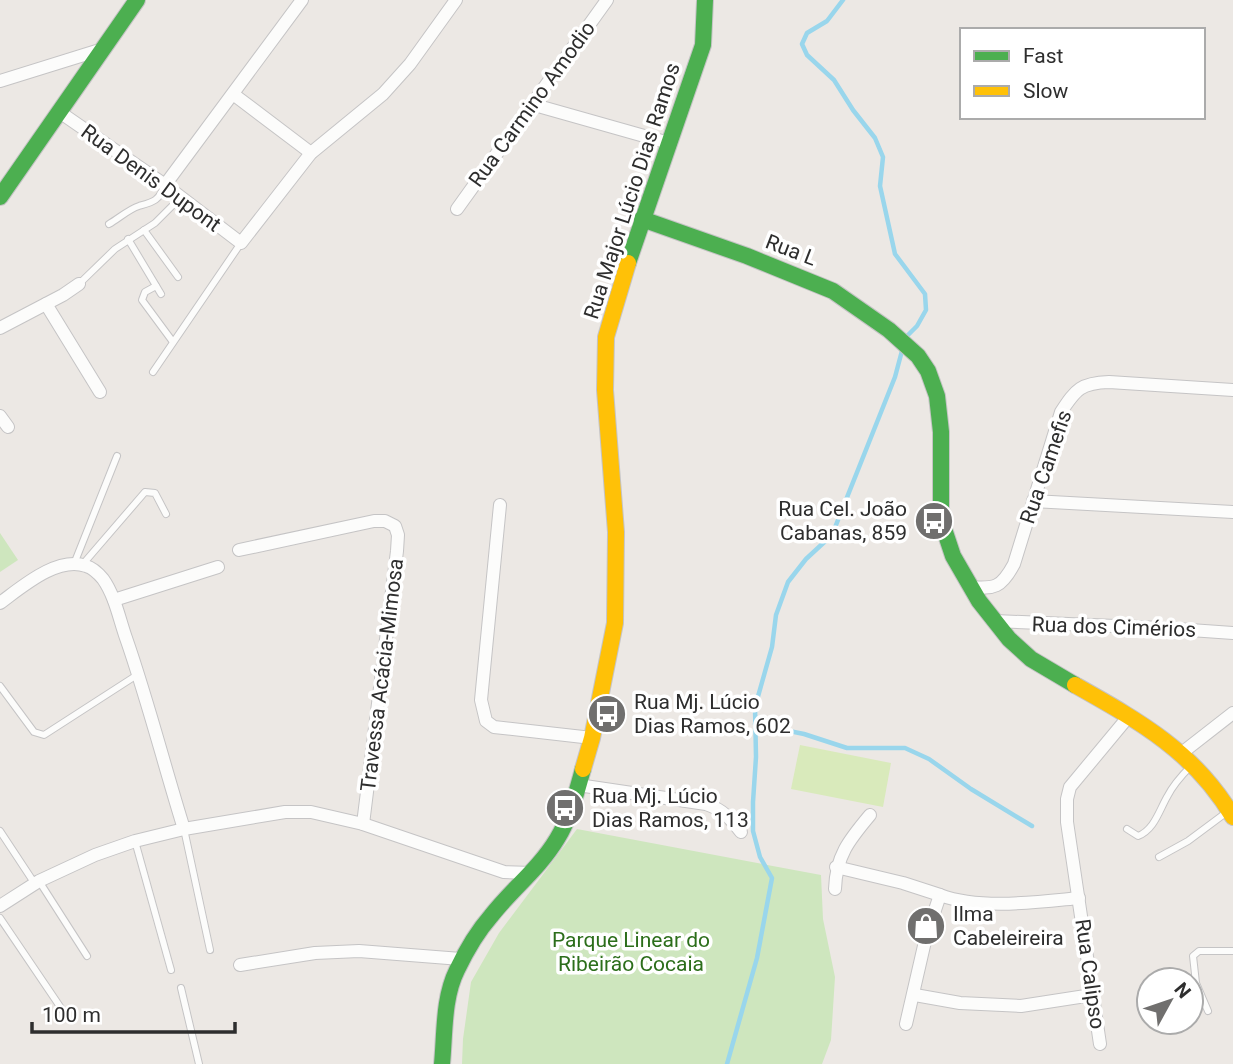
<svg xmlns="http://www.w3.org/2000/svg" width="1233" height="1064" font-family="Roboto,sans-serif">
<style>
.green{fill:#cee6be}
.pitch{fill:#d9eabb}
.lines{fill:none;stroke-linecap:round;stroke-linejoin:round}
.stream{stroke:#99d6ec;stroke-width:4.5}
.lane-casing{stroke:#c5c4c5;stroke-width:8}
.street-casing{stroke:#c5c4c5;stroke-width:14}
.fast-casing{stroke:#c5c4c5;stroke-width:18}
.slow-casing{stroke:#c5c4c5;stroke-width:18}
.lane{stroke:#fcfcfb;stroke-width:6}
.street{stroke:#fcfcfb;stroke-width:12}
.fast{stroke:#4caf50;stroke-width:16}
.slow{stroke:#ffc107;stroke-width:16}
.labels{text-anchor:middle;stroke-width:7;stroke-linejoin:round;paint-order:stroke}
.street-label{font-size:21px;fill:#2e2e2e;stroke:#fff}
.poi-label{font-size:21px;fill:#2e2e2e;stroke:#fff;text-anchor:start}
.park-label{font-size:21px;fill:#2c6e1b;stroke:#fff}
</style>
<rect width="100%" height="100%" fill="#ece8e4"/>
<g class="green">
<path d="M0 533 18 560 0 572Z"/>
<path d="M577 829 821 875 823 919 835 977 831 1040 822 1064H462L463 1039 471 982 499 933Z"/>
</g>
<path class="pitch" d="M800 745 891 763 883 807 791 789Z"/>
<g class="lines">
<g class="stream">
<path d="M843 0 827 21 807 33 802 44 807 55 834 80 853 110 875 138 883 157 880 186 895 254 925 294 926 310 917 326 905 338"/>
<path d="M755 724 804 734 847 748H905L929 759 971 789 1032 826"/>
<path d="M727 1064 757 958 772 878 760 857 753 831V802L756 757 755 707 772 647 776 615 788 582 806 559 832 535 895 377 903 347"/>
</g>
<g class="lane-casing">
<g id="lane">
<path d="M109 224C118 219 129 209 139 206 153 202 159 201 165 185"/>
<path d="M144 230 178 277"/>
<path d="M128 239 161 294"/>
<path d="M79 284 115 249 155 223 181 197"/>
<path d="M156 286 145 292 142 300 173 342"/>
<path d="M153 372 241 243"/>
<path d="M74 564 117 456"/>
<path d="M83 564 145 492 155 493 166 514"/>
<path d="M0 686 34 732 44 735 137 675"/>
<path d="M184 829 210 950"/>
<path d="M1127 829 1138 836C1154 830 1159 811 1167 797 1173 785 1182 775 1191 766"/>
<path d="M0 831 35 884"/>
<path d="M135 841 171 970"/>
<path d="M1159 857 1188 841 1227 812"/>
<path d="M39 881 87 956"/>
<path d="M0 918 63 1011"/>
<path d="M181 988 199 1064"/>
<path d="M1208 1011 1196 983 1193 956 1199 951H1233"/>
</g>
</g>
<g class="street-casing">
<g id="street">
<path d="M0 81 103 49"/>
<path d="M233 94 311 153"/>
<path d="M531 104 669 143"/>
<path d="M61 113 165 185 241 243 311 153 383 94 410 64 456 0"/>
<path d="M165 185 302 0"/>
<path d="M457 209 607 0"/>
<path d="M46 304 100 392"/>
<path d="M0 328 63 295 79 284"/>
<path d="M0 416 8 427"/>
<path d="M1033 501 1233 512"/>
<path d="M500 505 481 700 486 721 494 727 592 738"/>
<path d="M239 550 374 521H385L395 526 398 535 397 551 363 824"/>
<path d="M969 587C995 589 1001 588 1014 564L1061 412C1076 389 1081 383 1109 382L1233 390"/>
<path d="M114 600 218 567"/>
<path d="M0 603C22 587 57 556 86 566 93 568 98 573 103 579 115 596 119 618 126 638 148 701 164 765 184 829"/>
<path d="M995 621 1162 628 1233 633"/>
<path d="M1183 752 1233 713"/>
<path d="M578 785 706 804C723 810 730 818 741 832"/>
<path d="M836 867 903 883 940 895"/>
<path d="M835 889C836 856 849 840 870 815"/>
<path d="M0 906 39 881 95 855 135 841 184 829 285 812H311L363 824 504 872 532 873"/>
<path d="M240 965 315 953 359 951 461 959"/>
<path d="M915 995 960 1003 1021 1006 1092 995"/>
<path d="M906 1024 926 937 940 895C980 910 1037 902 1079 898"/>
<path d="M1100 1044 1067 822V799L1070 787 1129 716"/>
</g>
</g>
<g class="fast-casing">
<g id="fast">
<path d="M0 197 137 0"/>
<path d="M642 219 747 256 833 291 889 330 918 356 928 371 937 396 941 432V508L943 526 953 556 979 601 1009 639 1031 659 1075 685"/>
<path d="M628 263 703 45 705 0"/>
<path d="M442 1064C445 1033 443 998 457 970 466 951 477 932 491 916 512 889 539 869 557 839 570 818 576 794 583 769"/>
</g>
</g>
<g class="slow-casing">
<g id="slow">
<path d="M1075 685C1139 721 1195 752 1233 817"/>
<path d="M583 769 592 738 615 623 616 532 605 390 606 337 628 263"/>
</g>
</g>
<use href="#lane" class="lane"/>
<use href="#street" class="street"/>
<use href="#fast" class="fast"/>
<use href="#slow" class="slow"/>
</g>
<defs>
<g id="bus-disc" transform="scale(2.0125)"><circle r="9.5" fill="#706f6e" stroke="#fff"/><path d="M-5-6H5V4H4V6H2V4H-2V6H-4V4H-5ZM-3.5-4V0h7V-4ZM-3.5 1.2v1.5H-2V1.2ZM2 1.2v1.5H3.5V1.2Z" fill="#fff"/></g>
<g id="shop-disc" transform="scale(2.0125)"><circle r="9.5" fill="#706f6e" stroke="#fff"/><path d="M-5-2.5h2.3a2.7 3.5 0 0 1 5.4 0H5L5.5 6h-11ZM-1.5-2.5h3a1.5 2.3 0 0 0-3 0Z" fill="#fff"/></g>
</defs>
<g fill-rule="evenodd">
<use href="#bus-disc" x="934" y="521"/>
<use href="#bus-disc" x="607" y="714"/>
<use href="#bus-disc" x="565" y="808"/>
<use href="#shop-disc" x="926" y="926"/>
</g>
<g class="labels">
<g class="street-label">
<text transform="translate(532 104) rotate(-54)" y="7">Rua Carmino Amodio</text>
<text transform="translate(151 178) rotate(36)" y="7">Rua Denis Dupont</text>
<text transform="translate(632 191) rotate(-72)" y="7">Rua Major Lúcio Dias Ramos</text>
<text transform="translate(791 250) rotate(21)" y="7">Rua L</text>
<text transform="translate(1046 467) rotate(-71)" y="7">Rua Camefis</text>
<text transform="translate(1114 627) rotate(2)" y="7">Rua dos Cimérios</text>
<text transform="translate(382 675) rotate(-83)" y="7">Travessa Acácia-Mimosa</text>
<text transform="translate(1090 974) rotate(82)" y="7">Rua Calipso</text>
</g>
<g class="poi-label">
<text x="907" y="516" text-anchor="end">Rua Cel. João<tspan x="907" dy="24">Cabanas, 859</tspan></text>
<text x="634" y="709">Rua Mj. Lúcio<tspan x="634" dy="24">Dias Ramos, 602</tspan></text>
<text x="592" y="803">Rua Mj. Lúcio<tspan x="592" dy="24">Dias Ramos, 113</tspan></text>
<text x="953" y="921">Ilma<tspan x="953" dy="24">Cabeleireira</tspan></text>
</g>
<g class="park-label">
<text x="631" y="947">Parque Linear do<tspan x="631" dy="24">Ribeirão Cocaia</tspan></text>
</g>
</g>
<rect x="960" y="28" width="245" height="91" fill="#ffffff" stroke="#ababab" stroke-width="2"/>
<rect x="974" y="51" width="35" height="10" fill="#4caf50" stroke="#ababab" stroke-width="2"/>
<text x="1023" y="63" font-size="21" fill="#2e2e2e">Fast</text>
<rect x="974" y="86" width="35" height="10" fill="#ffc107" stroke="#ababab" stroke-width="2"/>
<text x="1023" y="98" font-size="21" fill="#2e2e2e">Slow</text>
<g transform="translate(1170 1001) rotate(50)"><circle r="33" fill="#ffffff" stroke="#ababab" stroke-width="2"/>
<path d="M0-5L12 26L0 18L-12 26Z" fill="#706f6e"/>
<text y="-10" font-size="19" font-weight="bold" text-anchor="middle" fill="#2e2e2e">N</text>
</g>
<path d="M32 1022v10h203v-10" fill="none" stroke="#2e2e2e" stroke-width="3.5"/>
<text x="42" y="1022" font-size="21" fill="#2e2e2e" stroke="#ffffff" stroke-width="5" paint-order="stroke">100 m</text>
</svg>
